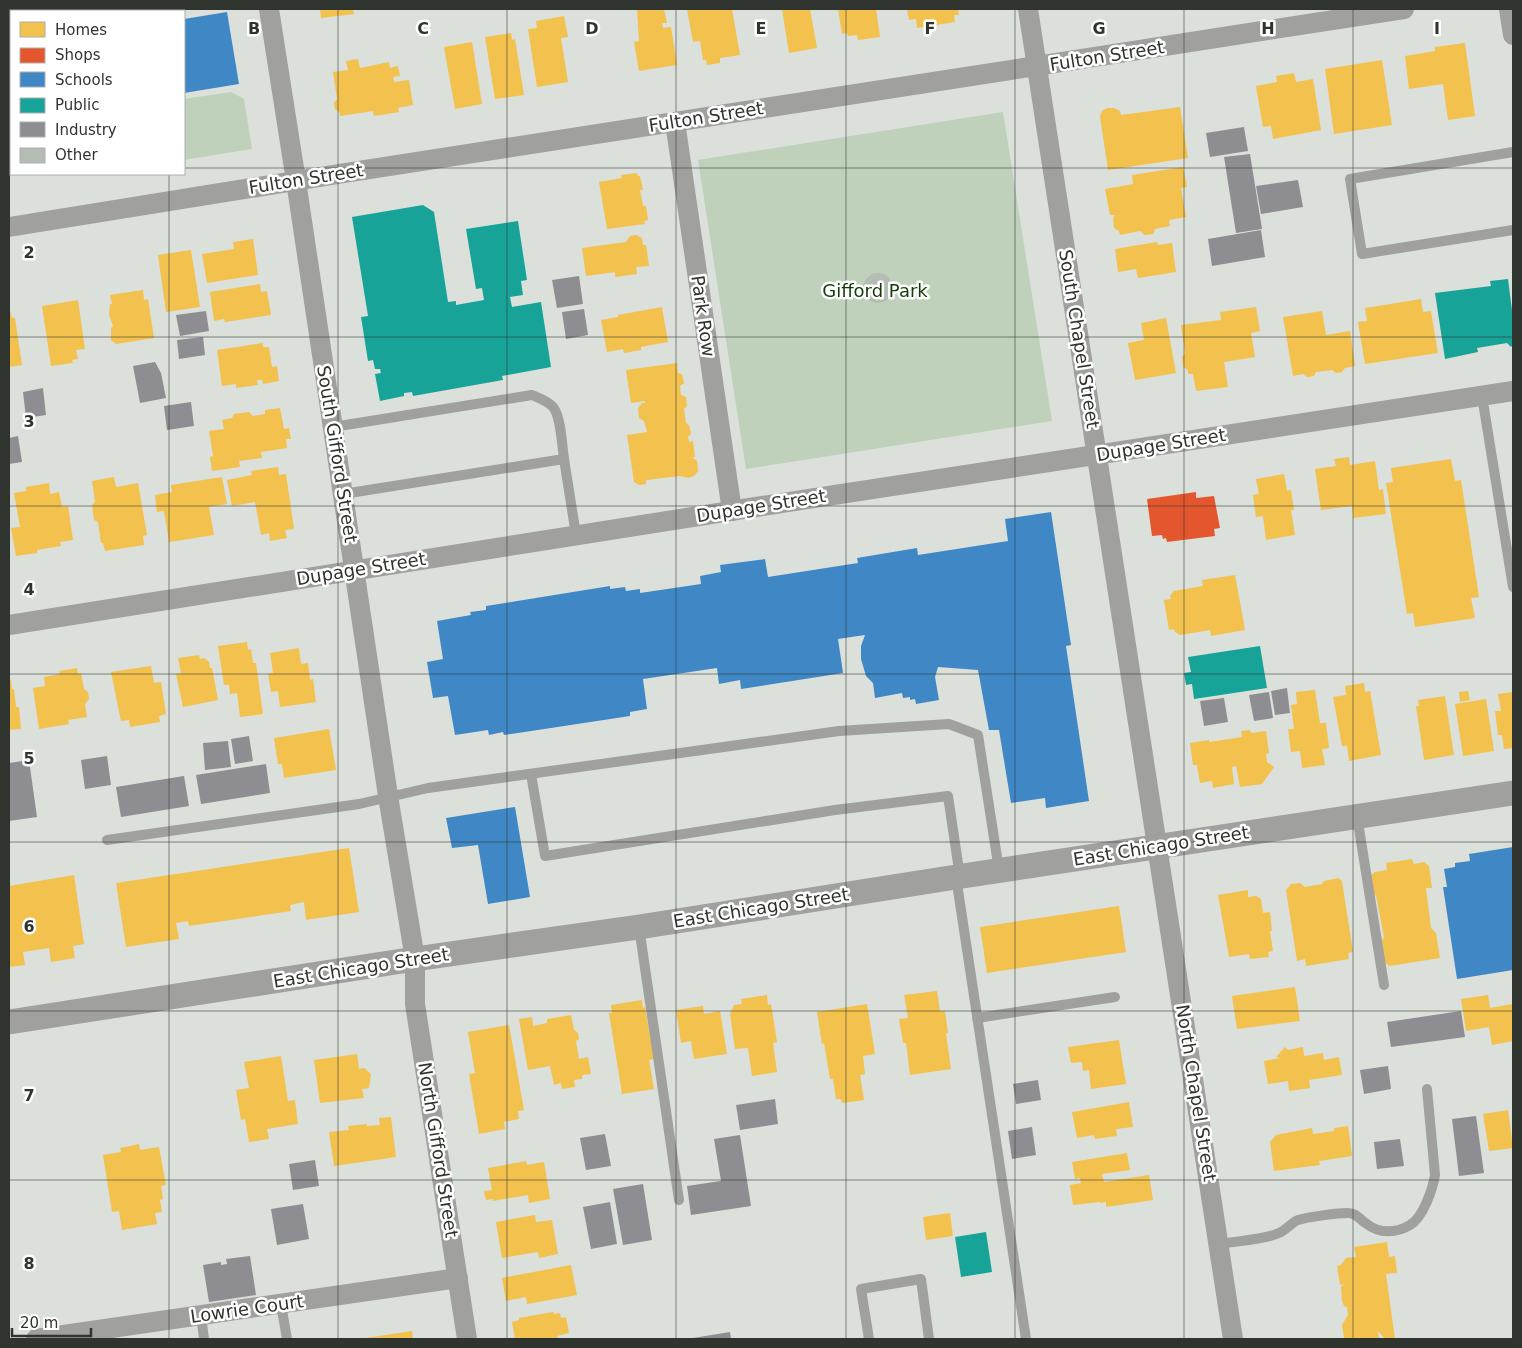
<svg xmlns="http://www.w3.org/2000/svg" width="1522" height="1348" font-family="'DejaVu Sans',sans-serif">
<style>
.green{fill:#bfd1bb}
.homes{fill:#f2c14e}
.shops{fill:#e4572e}
.schools{fill:#3f88c5}
.public{fill:#17a398}
.industry{fill:#8d8d92}
.building{fill:#b4bdb3}
.lines{fill:none;stroke-linecap:round;stroke-linejoin:round}
.service{stroke:#a0a09f;stroke-width:10}
.minor{stroke:#a0a09f;stroke-width:20}
.tertiary{stroke:#a0a09f;stroke-width:25}
.grid{fill:none;stroke:#30342f;stroke-width:1;stroke-opacity:0.55}
.labels{text-anchor:middle;stroke-width:5;stroke-linejoin:round;paint-order:stroke}
.street-label{font-size:18px;fill:#30342f;stroke:#fff}
.park-label{font-size:18px;fill:#123c06;stroke:#fff}
.grid-label{font-size:16px;text-anchor:middle;font-weight:bold;fill:#30342f;stroke:#fff;stroke-width:5;stroke-linejoin:round;paint-order:stroke}
</style>
<rect width="100%" height="100%" fill="#dbe0da"/>
<g class="green">
<path d="M231 92 244 99 252 149 184 160V99Z"/>
<path d="M1003 112 1052 421 746 469 698 160Z"/>
</g>
<g class="homes">
<path d="M320 9H353L354 14 321 18Z"/>
<path d="M637 9H664L667 23H662L663 28 671 27 677 65 639 71 634 42 639 41Z"/>
<path d="M687 9H732L740 55 720 58V63L707 65 706 60H703L700 41 693 42Z"/>
<path d="M782 9H810L817 48 789 53Z"/>
<path d="M838 9H876L880 37 858 40 857 35 848 36 847 33 842 34Z"/>
<path d="M907 9H958L959 15H954L955 22 917 28 916 19 909 20Z"/>
<path d="M564 16 568 37 561 38 568 82 537 87 528 29 537 28 536 21Z"/>
<path d="M511 33 512 40 515 39 524 95 495 99 485 37Z"/>
<path d="M472 42 482 104 455 109 444 47Z"/>
<path d="M1465 43 1475 116 1448 120 1443 84 1409 89 1405 56 1435 51V47Z"/>
<path d="M358 59 360 68 389 62 390 68 398 66 400 76 393 77 394 82 409 80 413 105 398 108 399 112 374 116 373 111 340 116V113L335 109 334 103 337 99 333 72 348 70 346 61Z"/>
<path d="M1382 60 1392 125 1334 134 1325 69Z"/>
<path d="M1294 73 1296 82 1313 79 1321 130 1273 139 1271 126 1263 127 1256 86 1277 82 1276 76Z"/>
<path d="M1180 107 1188 158 1108 170 1100 116 1102 111 1107 108H1114L1120 111 1121 115Z"/>
<path d="M1183 167 1187 187 1181 188 1186 217 1169 220 1170 226 1155 229 1153 234 1145 235 1140 231 1120 235 1119 231 1114 228 1113 218 1115 215H1110L1105 189 1133 184 1132 175Z"/>
<path d="M637 173 638 176H640L643 190H640L643 206H646L648 220 644 221 645 224 607 229 599 182 622 178 621 175Z"/>
<path d="M636 235 642 238 643 245H646L649 266 636 267 637 274 615 277V272L586 276 582 248 626 242 630 236Z"/>
<path d="M253 239 258 275 207 283 202 254 234 249 233 242Z"/>
<path d="M1157 242 1158 245 1172 243 1176 272 1138 278 1136 269 1118 272 1115 249Z"/>
<path d="M191 250 200 307 166 312 158 255Z"/>
<path d="M260 284 261 292 267 291 271 315 225 322 224 319 214 321 210 292Z"/>
<path d="M143 290 144 300 148 299 154 338 116 344 111 340V328L113 326 109 315 110 304H112L110 295Z"/>
<path d="M1421 299 1423 312 1431 311 1438 353 1365 364 1358 322 1367 321 1365 308Z"/>
<path d="M78 300 85 349 76 350 78 359 72 360 73 363 51 366 42 306Z"/>
<path d="M662 307 668 342 641 347V350L624 353 623 349 607 352 601 320 618 317V315Z"/>
<path d="M1256 307 1260 331 1251 333 1255 357 1224 362 1228 387 1196 391 1193 374H1188V370L1183 367 1182 357 1185 353 1181 325 1221 320 1220 312Z"/>
<path d="M10 310 12 318H15L22 365 9 367V311Z"/>
<path d="M1322 311 1326 335 1350 331 1355 366 1345 368 1342 372 1336 373 1332 370 1316 372 1314 376 1307 377 1303 374 1293 376 1283 317Z"/>
<path d="M1166 318 1176 373 1135 380 1128 343 1144 340 1141 323Z"/>
<path d="M263 343V347H269L272 367 277 366 279 381 263 384 262 380H257L258 385 236 388V384L222 386 217 350Z"/>
<path d="M677 363 678 373 682 374 684 383 680 386 681 395 686 397 687 406 684 409 686 423 689 425 691 434 688 437 689 442 693 441 695 457H692L697 461 698 471 694 476 688 478 680 476 646 480V484L639 485 634 482 627 435 647 432 644 421 639 418 638 408 642 403H645V401L631 403 626 370Z"/>
<path d="M280 408 284 429 289 428 291 439H286L287 448 261 452 262 458 239 461 240 467 212 471 210 457 213 456 209 431 224 429 222 420 232 418 234 414 249 412 253 416 265 414V410Z"/>
<path d="M1349 457 1350 465 1375 461 1379 490 1383 489 1386 514 1353 518 1352 506 1321 510 1315 469 1336 466 1334 459Z"/>
<path d="M1451 459 1455 481 1461 480 1479 597 1471 598 1475 618 1415 627 1413 613 1407 614 1386 483 1393 482 1391 468Z"/>
<path d="M278 467 279 475 286 474 294 529 285 530 287 538 270 541 269 533 261 535 255 502 232 506 227 480 252 475 251 471Z"/>
<path d="M1284 474 1287 491 1291 490 1294 510H1291L1295 535 1266 540 1263 516 1256 517 1253 495 1259 494 1256 479Z"/>
<path d="M114 477 116 487 138 483 147 535 143 536 144 545 105 551 103 543H101L98 522 94 520 92 505 95 502 92 481Z"/>
<path d="M222 477 227 504 209 507 214 535 169 542 164 511 157 512 155 495 172 492 171 485Z"/>
<path d="M49 483 50 494 59 492 62 507 68 506 73 540 60 542 61 546 37 550V553L16 556 11 528 20 527 14 493 26 491V487Z"/>
<path d="M1235 575 1245 630 1211 636 1210 630 1180 635 1175 632 1174 629 1169 630 1164 600 1171 599 1170 596 1174 591 1203 586 1202 580Z"/>
<path d="M247 642 248 650 251 649 253 663H256L263 714 240 717 237 693 230 694 229 685H224L218 646Z"/>
<path d="M299 648 301 664 308 663 310 680 313 679 316 702 280 707 278 691 271 692 268 674 273 673 270 653Z"/>
<path d="M199 655 200 659 204 658 209 662 210 668H212L218 700 183 707 176 674 181 673 178 658Z"/>
<path d="M151 666 154 683 161 682 166 714 159 716 160 722 130 727 129 720 121 721 111 672Z"/>
<path d="M77 668 78 674 81 673 84 689 88 692 89 699 85 704 87 717 68 720 69 724 39 729 33 688 45 686 44 677 60 674 59 671Z"/>
<path d="M11 680 12 689H14L16 707H19L21 729 9 730V681Z"/>
<path d="M1364 683 1365 692 1370 691 1381 755 1349 761 1347 746H1342L1333 697 1346 695 1345 686Z"/>
<path d="M1315 690 1320 723H1326L1329 748 1322 749 1325 765 1302 768 1300 751 1291 752 1288 729H1294L1291 705 1297 704 1296 692Z"/>
<path d="M1468 691 1470 700 1460 702 1459 692Z"/>
<path d="M1513 692V748L1504 749 1502 735H1498L1495 711H1501L1498 694Z"/>
<path d="M1445 696 1454 755 1424 760 1416 706H1419L1418 700Z"/>
<path d="M1486 699 1494 751 1463 756 1455 704Z"/>
<path d="M329 729 336 770 284 778 282 764H278L274 738Z"/>
<path d="M1250 730 1251 733 1266 731 1269 753 1266 754 1267 762 1274 767 1262 784 1240 787 1236 766 1232 767 1234 784 1213 788 1212 781 1200 783 1197 765H1193L1190 743 1209 740V742L1242 737 1241 731Z"/>
<path d="M349 848 359 912 306 920 304 902 290 905 291 911 189 926 188 921 176 923 179 939 126 947 116 883Z"/>
<path d="M1412 859 1414 864 1424 862 1429 866 1432 888H1426L1431 928 1436 933 1440 958 1390 966 1385 963 1381 942 1384 937 1376 895 1373 896 1370 876 1375 872 1387 870 1386 863Z"/>
<path d="M74 875 84 944 73 946 75 958 51 962 49 948 23 952 25 965 9 967V886Z"/>
<path d="M1338 878 1342 881 1353 952 1348 953 1349 959 1306 966 1305 959 1297 961 1286 890 1291 884 1300 883 1305 887 1322 884 1324 881Z"/>
<path d="M1248 890V897L1256 896 1261 899 1263 913 1270 912 1272 931H1270L1273 951 1268 952 1269 957 1250 959 1249 954 1229 957 1218 895Z"/>
<path d="M1119 906 1126 952 987 973 980 927Z"/>
<path d="M1295 987 1300 1021 1237 1029 1232 996Z"/>
<path d="M937 991 940 1011H945L948 1033H946L951 1069 910 1075 906 1043H903L899 1019 908 1018 904 995Z"/>
<path d="M767 995 768 1005 771 1004 777 1042 773 1043 777 1072 752 1076 748 1048 735 1049 730 1014 734 1005 742 1004 741 999Z"/>
<path d="M1488 995 1490 1008 1513 1004V1041L1492 1045 1489 1027 1466 1031 1461 999Z"/>
<path d="M642 1000 643 1008 645 1007 654 1059 649 1060 654 1089 622 1094 609 1013H612L611 1005Z"/>
<path d="M867 1004 875 1054 863 1056 865 1074 860 1075 864 1100 842 1103 841 1099H836L833 1079H830L824 1043 822 1044 817 1012Z"/>
<path d="M703 1006 704 1014 720 1011 727 1054 694 1059 691 1041 681 1043 676 1010Z"/>
<path d="M571 1015 574 1030 578 1033 579 1039 576 1041 579 1059 588 1057 591 1074 582 1075V1079L574 1080 575 1087 562 1089 561 1083 554 1085 550 1066 528 1070 519 1019 532 1017 533 1026 547 1023V1019Z"/>
<path d="M509 1025 524 1110 518 1111 519 1119 504 1122 505 1129 479 1134 469 1074 475 1073 468 1032Z"/>
<path d="M1119 1040 1126 1084 1091 1089 1089 1070 1083 1071 1082 1062 1071 1063 1068 1047Z"/>
<path d="M1285 1047 1288 1050 1303 1047 1304 1056 1323 1053 1324 1060 1339 1057 1342 1075 1309 1080 1310 1088 1289 1091 1288 1081 1268 1084 1264 1061 1280 1058 1276 1057Z"/>
<path d="M357 1054 359 1069 364 1068 371 1074 369 1088 362 1089 364 1098 320 1103 314 1060Z"/>
<path d="M281 1056 288 1101 295 1100 298 1124 267 1129 269 1139 249 1142 245 1119 241 1120 236 1090 249 1088 244 1062Z"/>
<path d="M1129 1102 1133 1127 1116 1129 1117 1136 1095 1139 1094 1135 1077 1138 1072 1112Z"/>
<path d="M1508 1110 1513 1148 1489 1151 1483 1114Z"/>
<path d="M391 1117 396 1157 334 1166 329 1132 349 1130 348 1126 367 1124V1126L380 1125 379 1118Z"/>
<path d="M1348 1126 1352 1156 1319 1161 1320 1165 1274 1171 1270 1142 1276 1135 1312 1128 1313 1134 1334 1131V1128Z"/>
<path d="M139 1144 140 1150 159 1147 166 1185 161 1186 163 1199 160 1200 162 1212 155 1213 157 1224 122 1230 119 1211 112 1212 103 1155 121 1152 120 1148Z"/>
<path d="M1127 1153 1130 1170 1102 1174 1104 1182 1149 1175 1153 1200 1106 1207V1202L1100 1203V1202L1073 1205 1070 1185 1081 1183 1080 1178 1075 1179 1072 1162Z"/>
<path d="M526 1161 527 1165 544 1162 550 1199 529 1203 528 1195 493 1201V1199L486 1200 484 1191 492 1190 488 1168Z"/>
<path d="M950 1213 953 1236 926 1240 923 1217Z"/>
<path d="M535 1215 536 1222 552 1220 558 1254 539 1258 538 1252 502 1258 496 1222Z"/>
<path d="M1387 1242 1389 1257 1395 1256 1397 1273 1386 1274 1395 1339H1385L1378 1331 1379 1339H1346L1344 1338 1342 1325 1348 1315 1347 1307 1344 1306 1342 1301 1341 1287 1344 1284 1340 1285 1337 1266 1341 1265 1346 1258 1356 1257 1354 1247Z"/>
<path d="M571 1265 577 1295 527 1304 526 1297 506 1301 502 1278Z"/>
<path d="M553 1312 554 1314 560 1313 561 1318 566 1317 569 1333 557 1336 558 1339H515L512 1322 519 1320V1318Z"/>
<path d="M412 1331 413 1339H366V1338Z"/>
</g>
<path class="shops" d="M1196 492V498L1214 496 1220 528 1214 529 1215 536 1167 542 1166 538 1163 539 1162 535 1152 536 1147 499Z"/>
<g class="schools">
<path d="M77 9H98V10L78 11Z"/>
<path d="M227 12 239 84 184 93V19Z"/>
<path d="M1051 512 1071 645 1066 646 1089 801 1046 808 1045 798 1011 803 999 730H989L978 670 938 667 935 677 939 700 916 704 915 699 910 700V697L903 698 902 693 875 698 873 683 866 676 861 659V646L865 635 838 639 843 673 741 689 740 680 719 684 717 668 643 679 647 709 630 712V716L504 735 503 732 489 735 488 730 455 735 448 696 433 698 427 662 443 659 437 621 471 615 470 612 486 610V606L610 586V589L625 587 626 591 640 589V593L701 584 700 576 721 572 720 565 765 559 768 577 858 563 857 558 917 548 918 555 1008 541 1005 519Z"/>
<path d="M515 807 530 897 488 904 478 845 452 848 446 818Z"/>
<path d="M1513 847V970L1457 979 1443 887H1447L1444 869 1455 867V863L1470 861 1469 854Z"/>
</g>
<g class="public">
<path d="M423 205 434 212 448 302 456 301V305L484 300 482 288 476 289 466 229 518 221 527 280 521 281 523 295 510 297 512 307 541 302 551 367 502 376 503 380 413 396 412 392 404 393V396L380 401 375 374 381 373 380 369H375L373 360 368 361 361 317 368 316 352 217Z"/>
<path d="M1508 279 1513 318V344L1511 347 1507 343 1477 348 1478 352 1445 359 1435 293 1491 286 1490 281Z"/>
<path d="M1260 646 1267 688 1194 699 1192 684 1186 685 1184 673 1191 672 1188 657Z"/>
<path d="M986 1232 992 1272 961 1277 955 1237Z"/>
</g>
<g class="industry">
<path d="M9 9H21L22 11H11V21L9 22Z"/>
<path d="M1244 127 1248 151 1210 157 1206 133Z"/>
<path d="M1250 154 1262 229 1236 233 1224 157Z"/>
<path d="M1298 180 1303 207 1261 214 1256 186Z"/>
<path d="M1261 230 1265 257 1212 266 1208 239Z"/>
<path d="M579 276 583 304 557 308 552 280Z"/>
<path d="M584 309 588 335 566 339 562 312Z"/>
<path d="M206 311 209 331 180 336 176 315Z"/>
<path d="M203 337 205 355 179 359 177 340Z"/>
<path d="M155 362 161 373 166 398 140 403 133 366Z"/>
<path d="M43 388 46 415 26 418 23 392Z"/>
<path d="M191 402 194 426 167 430 164 406Z"/>
<path d="M18 436 22 462 9 464V438Z"/>
<path d="M1287 688 1290 713 1275 715 1271 691Z"/>
<path d="M1269 692 1273 718 1254 721 1249 695Z"/>
<path d="M1224 698 1228 722 1204 726 1200 701Z"/>
<path d="M249 736 253 761 235 764 231 739Z"/>
<path d="M228 741 231 767 205 770 203 743Z"/>
<path d="M107 756 111 785 85 789 81 760Z"/>
<path d="M29 760 37 817 9 821V763Z"/>
<path d="M266 764 270 793 201 804 196 775Z"/>
<path d="M184 776 189 806 121 817 116 787Z"/>
<path d="M1461 1011 1465 1037 1391 1047 1387 1022Z"/>
<path d="M1388 1066 1391 1089 1364 1094 1360 1070Z"/>
<path d="M1038 1080 1041 1100 1016 1104 1013 1084Z"/>
<path d="M775 1099 778 1124 740 1130 736 1105Z"/>
<path d="M1476 1116 1484 1173 1459 1176 1452 1119Z"/>
<path d="M1032 1127 1036 1155 1012 1159 1008 1131Z"/>
<path d="M605 1134 611 1166 586 1170 580 1138Z"/>
<path d="M740 1135 751 1206 691 1215 687 1186 721 1181 714 1139Z"/>
<path d="M1400 1139 1404 1166 1377 1169 1374 1142Z"/>
<path d="M315 1160 319 1186 293 1190 289 1164Z"/>
<path d="M643 1184 652 1240 623 1245 613 1189Z"/>
<path d="M610 1202 617 1244 591 1249 583 1207Z"/>
<path d="M303 1204 309 1239 277 1245 271 1209Z"/>
<path d="M250 1256 256 1295 209 1302 203 1265 221 1262V1265L227 1264 226 1259Z"/>
<path d="M730 1332 731 1339H693V1338Z"/>
</g>
<circle class="building" cx="878" cy="288" r="15"/>
<g class="lines">
<g class="service">
<path d="M1513 152 1350 179 1362 254 1513 230"/>
<path d="M1482 396 1513 587"/>
<path d="M333 427 532 395C539 398 548 401 553 407 561 416 562 446 564 459L343 494"/>
<path d="M564 459 576 535"/>
<path d="M531 774 545 856 835 810 948 796 960 877"/>
<path d="M1357 816 1384 985"/>
<path d="M107 840 359 804 428 788 839 731 949 724 978 735 999 870"/>
<path d="M956 877 1026 1339"/>
<path d="M639 927 679 1200"/>
<path d="M977 1018 1115 997"/>
<path d="M1219 1244C1236 1241 1264 1240 1279 1233 1286 1230 1291 1223 1298 1220 1307 1217 1338 1213 1348 1213 1357 1213 1360 1220 1367 1224 1379 1234 1397 1233 1410 1225 1423 1218 1433 1188 1435 1175L1427 1089"/>
<path d="M281 1304 287 1339"/>
<path d="M201 1315 204 1339"/>
<path d="M869 1339 861 1289 921 1279 929 1339"/>
</g>
<g class="minor">
<path d="M269 9 296 181 388 796 415 959V1004L467 1339"/>
<path d="M1028 9 1233 1339"/>
<path d="M1509 9 1513 35"/>
<path d="M675 122 732 511"/>
<path d="M9 227 332 175 1404 9"/>
<path d="M9 625 762 506 1513 391"/>
<path d="M36 1339 458 1278"/>
</g>
<path class="tertiary" d="M9 1022 415 959 639 927 956 877 1513 793"/>
</g>
<path class="grid" d="M169 9V11M338 9V1339M507 9V1339M676 9V1339M846 9V1339M1015 9V1339M1184 9V1339M1353 9V1339M9 168H11M184 168H1513M169 174V1339M9 337H1513M9 506H1513M9 674H1513M9 842H1513M9 1011H1513M9 1180H1513"/>
<g class="labels">
<g class="street-label">
<text transform="translate(1107 56) rotate(-9)" y="6">Fulton Street</text>
<text transform="translate(706 117) rotate(-9)" y="6">Fulton Street</text>
<text transform="translate(306 179) rotate(-9)" y="6">Fulton Street</text>
<text transform="translate(703 316) rotate(82)" y="6">Park Row</text>
<text transform="translate(1079 339) rotate(81)" y="6">South Chapel Street</text>
<text transform="translate(1161 445) rotate(-9)" y="6">Dupage Street</text>
<text transform="translate(337 454) rotate(81)" y="6">South Gifford Street</text>
<text transform="translate(761 506) rotate(-9)" y="6">Dupage Street</text>
<text transform="translate(361 569) rotate(-9)" y="6">Dupage Street</text>
<text transform="translate(1161 846) rotate(-9)" y="6">East Chicago Street</text>
<text transform="translate(761 908) rotate(-9)" y="6">East Chicago Street</text>
<text transform="translate(361 968) rotate(-9)" y="6">East Chicago Street</text>
<text transform="translate(1196 1093) rotate(81)" y="6">North Chapel Street</text>
<text transform="translate(438 1150) rotate(81)" y="6">North Gifford Street</text>
<text transform="translate(247 1309) rotate(-8)" y="6">Lowrie Court</text>
</g>
<g class="park-label">
<text x="875" y="297">Gifford Park</text>
</g>
</g>
<g class="grid-label">
<text x="254" y="34">B</text>
<text x="423" y="34">C</text>
<text x="592" y="34">D</text>
<text x="761" y="34">E</text>
<text x="930" y="34">F</text>
<text x="1099" y="34">G</text>
<text x="1268" y="34">H</text>
<text x="1437" y="34">I</text>
<text x="29" y="258">2</text>
<text x="29" y="427">3</text>
<text x="29" y="595">4</text>
<text x="29" y="764">5</text>
<text x="29" y="932">6</text>
<text x="29" y="1101">7</text>
<text x="29" y="1269">8</text>
</g>
<rect width="1522" height="1348" fill="none" stroke="#30342f" stroke-width="20"/>
<rect x="10" y="10" width="175" height="165" fill="#ffffff" stroke="#acaeac"/>
<rect x="20" y="22" width="25" height="15" fill="#f2c14e" stroke="#acaeac"/>
<text x="55" y="35" font-size="15" fill="#30342f">Homes</text>
<rect x="20" y="48" width="25" height="15" fill="#e4572e" stroke="#acaeac"/>
<text x="55" y="60" font-size="15" fill="#30342f">Shops</text>
<rect x="20" y="72" width="25" height="15" fill="#3f88c5" stroke="#acaeac"/>
<text x="55" y="85" font-size="15" fill="#30342f">Schools</text>
<rect x="20" y="98" width="25" height="15" fill="#17a398" stroke="#acaeac"/>
<text x="55" y="110" font-size="15" fill="#30342f">Public</text>
<rect x="20" y="122" width="25" height="15" fill="#8d8d92" stroke="#acaeac"/>
<text x="55" y="135" font-size="15" fill="#30342f">Industry</text>
<rect x="20" y="148" width="25" height="15" fill="#b4bdb3" stroke="#acaeac"/>
<text x="55" y="160" font-size="15" fill="#30342f">Other</text>
<path d="M12 1328v8h79v-8" fill="none" stroke="#30342f" stroke-width="2.5"/>
<text x="20" y="1328" font-size="15" fill="#30342f" stroke="#ffffff" stroke-width="4" paint-order="stroke">20 m</text>
</svg>
